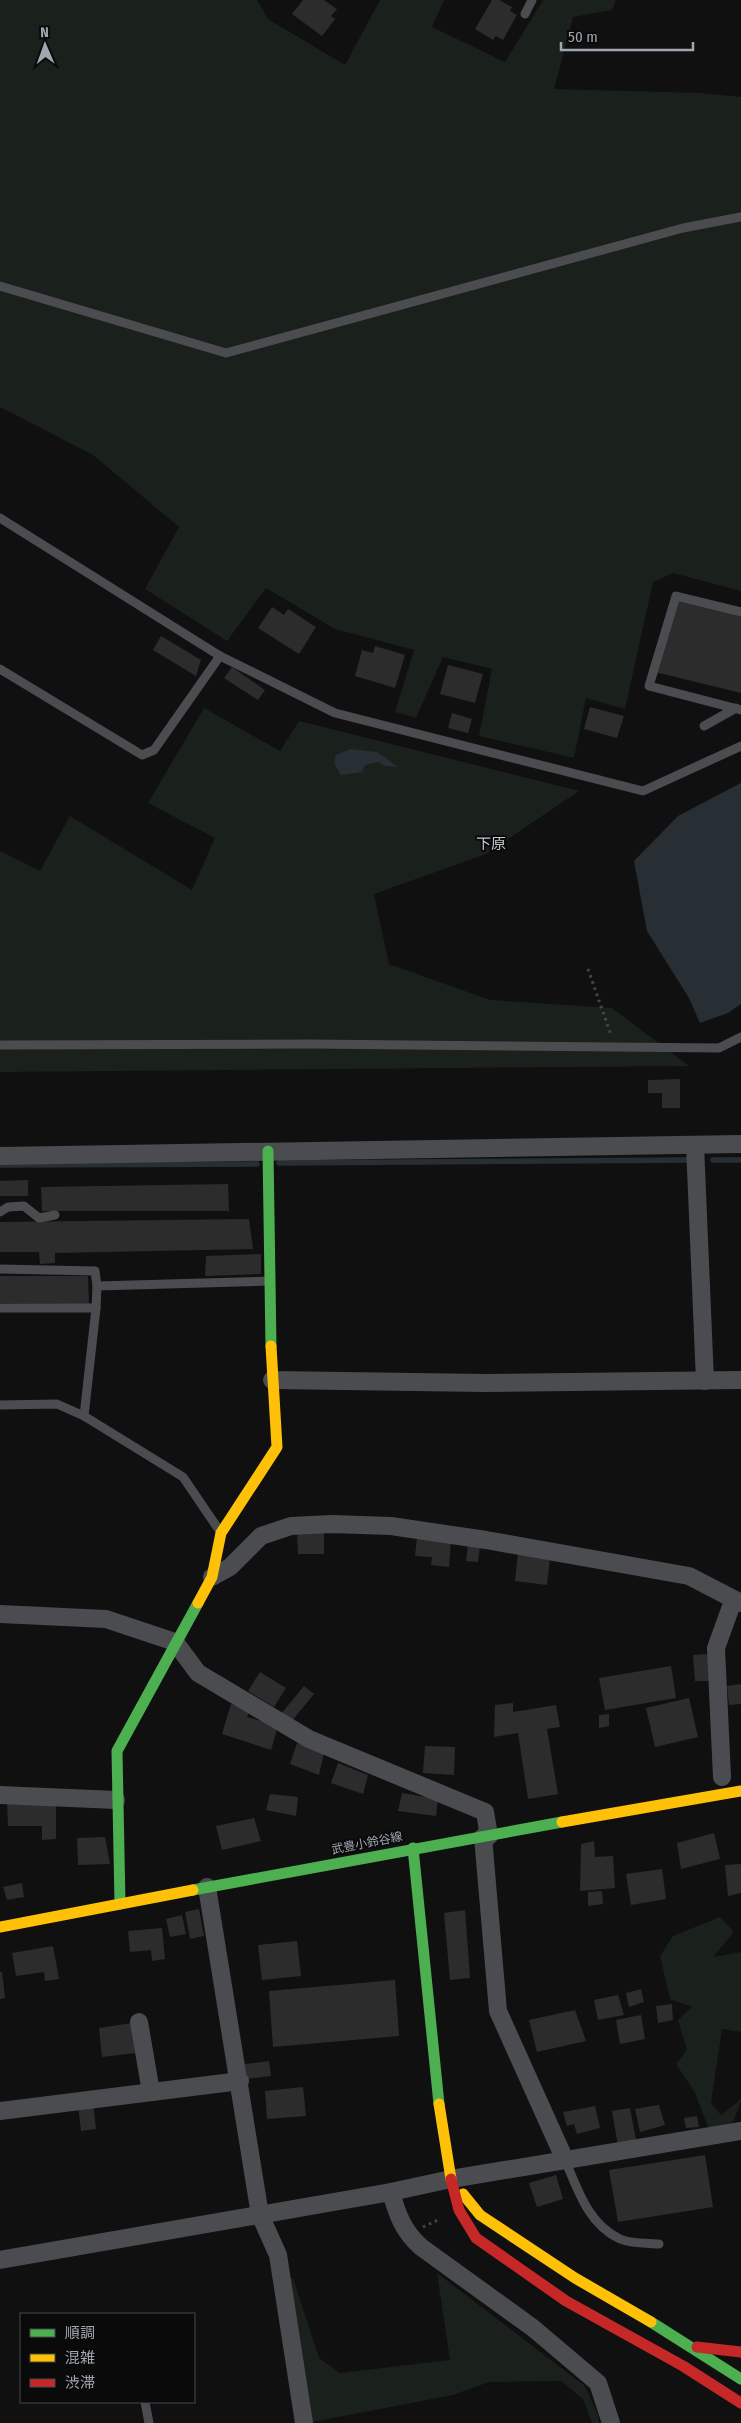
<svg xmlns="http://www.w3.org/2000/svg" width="741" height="2423" font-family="'Fira Sans Condensed','Noto Sans JP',sans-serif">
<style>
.green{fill:#1a201b}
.water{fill:#282f34}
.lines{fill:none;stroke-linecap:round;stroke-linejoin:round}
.stream{stroke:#282f34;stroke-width:5.5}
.building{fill:#2c2c2c}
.path{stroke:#46474a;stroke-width:3;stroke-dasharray:2.5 4;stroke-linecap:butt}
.lane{stroke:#4a4c50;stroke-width:9}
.street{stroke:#4a4c50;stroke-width:18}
.fast{stroke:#4caf50;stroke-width:11}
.slow{stroke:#ffc107;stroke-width:11}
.jam{stroke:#c62828;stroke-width:11}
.labels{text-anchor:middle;stroke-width:4;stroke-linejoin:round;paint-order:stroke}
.street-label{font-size:12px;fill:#a1a7b1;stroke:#0a0a0b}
.quarter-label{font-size:15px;fill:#c2c5cd;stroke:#0a0a0b}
</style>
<rect width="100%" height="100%" fill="#101010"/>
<g class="green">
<path d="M0 0H257L268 19 345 65 380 0H444L432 27 505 62 543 0H616L612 10 573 17 554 89 702 93 741 97V591L673 573 653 582 625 709 586 698 574 758 479 736 492 669 443 657 416 718 395 712 414 650 335 629 266 588 227 641 145 589 179 527 93 455 0 407Z"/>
<path d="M204 708 280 751 299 721 579 791 486 854 374 894 389 964 490 1000 612 1008 689 1066 0 1072V851L40 871 70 816 192 890 215 838 148 803Z"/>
<path d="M720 1917 734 1932 713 1957 741 1952V2032L722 2029 711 2103 721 2115 741 2099V2101L733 2122 710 2131 694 2091 676 2064 687 2050 678 2020 692 2007 670 1999 660 1956 673 1936Z"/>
<path d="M437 2273 585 2386 598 2415 599 2423H592L583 2399 561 2381 489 2382 453 2395 307 2423 284 2279 293 2278 319 2358 340 2373 450 2360Z"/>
</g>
<g class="water">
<path d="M351 749 377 752 398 767 385 766 378 762 365 765 362 772 341 775 334 763 336 755Z"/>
<path d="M741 783V1004L728 1013 700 1023 689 998 647 931 634 861 678 816Z"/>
</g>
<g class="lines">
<g class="stream">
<path d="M713 1160H741"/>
<path d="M279 1163 689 1160"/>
<path d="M0 1165 257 1164"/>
</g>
</g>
<g class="building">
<path d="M303 0H324L337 9 331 16 335 19 322 36 292 14Z"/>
<path d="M492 0H499L512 7 510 11 517 15 503 40 496 36 493 40 475 29Z"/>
<path d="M677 596 741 612V693L655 672Z"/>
<path d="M272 607 284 615 288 609 316 627 299 654 258 628Z"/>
<path d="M161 636 201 660 196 676 153 650Z"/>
<path d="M375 646 405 655 395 688 355 676 362 650 373 653Z"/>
<path d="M448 665 483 674 475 703 440 694Z"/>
<path d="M232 667 265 690 258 700 224 678Z"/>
<path d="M590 707 624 716 617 738 584 729Z"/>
<path d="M452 713 472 719 468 733 448 728Z"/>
<path d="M680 1079V1108H662V1093H648V1080Z"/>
<path d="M28 1180V1196H0V1181Z"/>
<path d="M228 1184 229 1211H42L41 1187Z"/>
<path d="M249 1219 253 1249 55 1253V1263L40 1264 39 1252H0V1222Z"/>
<path d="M261 1254V1274L205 1276 206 1256Z"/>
<path d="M0 1276H88L89 1304 0 1303Z"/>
<path d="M297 1532 324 1533V1554H298Z"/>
<path d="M417 1537 451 1540 449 1567 431 1565 432 1557 415 1556Z"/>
<path d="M468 1545 480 1546 478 1562 466 1561Z"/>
<path d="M518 1553 550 1557 547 1585 515 1581Z"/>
<path d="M710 1654 712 1681H695L693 1655Z"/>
<path d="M671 1666 676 1698 605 1710 599 1678Z"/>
<path d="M260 1672 286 1688 274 1707 248 1691Z"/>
<path d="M741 1684V1704L729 1705 727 1686Z"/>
<path d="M304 1686 314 1694 291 1722 281 1714Z"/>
<path d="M689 1698 698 1737 655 1747 646 1708Z"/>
<path d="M513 1703V1712L556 1705 560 1727 547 1729 558 1794 528 1799 518 1733 494 1737 495 1705Z"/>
<path d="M231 1704 250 1709 247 1717 278 1726 271 1750 222 1734Z"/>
<path d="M609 1714V1726L599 1728V1715Z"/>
<path d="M297 1743 324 1753 319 1775 290 1764Z"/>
<path d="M425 1746 455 1747 454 1775 423 1773Z"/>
<path d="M338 1763 368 1775 363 1794 331 1783Z"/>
<path d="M402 1793 438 1799 436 1816 398 1811Z"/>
<path d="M270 1794 298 1797 296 1816 266 1810Z"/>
<path d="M7 1801 56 1803V1839L42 1840V1826H8Z"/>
<path d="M254 1818 261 1841 222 1850 216 1826Z"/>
<path d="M714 1833 720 1859 681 1869 677 1843Z"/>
<path d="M105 1837 110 1864 78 1865 77 1838Z"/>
<path d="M594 1841 595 1857 613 1856 615 1888 580 1891 581 1844Z"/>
<path d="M741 1864V1893L728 1896 725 1865Z"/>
<path d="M662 1869 666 1899 631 1905 626 1874Z"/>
<path d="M22 1883 24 1897 7 1900 3 1887Z"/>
<path d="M602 1891 603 1904 588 1906V1892Z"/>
<path d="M199 1909 204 1936 190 1939 185 1912Z"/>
<path d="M465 1910 470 1978 450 1980 444 1913Z"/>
<path d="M182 1915 186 1934 170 1937 166 1919Z"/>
<path d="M162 1928 165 1959 152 1961 151 1950 130 1952 128 1931Z"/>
<path d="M297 1941 301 1976 262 1980 258 1945Z"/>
<path d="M53 1946 59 1979 45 1981 44 1972 16 1976 12 1953Z"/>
<path d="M0 1972H2L5 1998 0 1999Z"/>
<path d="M395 1980 399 2036 273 2047 269 1991Z"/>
<path d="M641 1989 644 2002 629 2007 626 1993Z"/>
<path d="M618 1995 624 2015 598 2020 594 2000Z"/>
<path d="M672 2004 673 2020 658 2023 656 2006Z"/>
<path d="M575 2010 586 2041 537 2052 529 2020Z"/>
<path d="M641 2015 645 2039 620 2044 616 2020Z"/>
<path d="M132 2023 136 2053 102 2057 99 2028Z"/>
<path d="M269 2061 271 2076 246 2079 245 2064Z"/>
<path d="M303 2087 306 2116 267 2119 265 2091Z"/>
<path d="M93 2103 96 2129 81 2131 78 2105Z"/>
<path d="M659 2105 665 2125 640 2132 635 2109Z"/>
<path d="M595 2106 600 2128 577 2134 574 2124 567 2126 563 2112Z"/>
<path d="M630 2108 636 2140 618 2146 612 2111Z"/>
<path d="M697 2116 699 2127 686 2128 684 2118Z"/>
<path d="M705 2155 713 2207 618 2222 609 2170Z"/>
<path d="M556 2175 563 2199 537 2207 529 2183Z"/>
</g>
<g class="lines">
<g class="path">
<path d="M588 969 611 1035"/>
<path d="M423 2227 440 2219"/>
</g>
<g class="lane">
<path d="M525 14 532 0"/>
<path d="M0 286 226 353 683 228 741 217"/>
<path d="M0 518 220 656 335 713 643 791 741 746"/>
<path d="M741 612 676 596 649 686 741 710"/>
<path d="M0 669 142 755 154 750 220 656"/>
<path d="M704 726 736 708"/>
<path d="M0 1045 310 1044 719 1048 741 1037"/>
<path d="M0 1212 8 1207 24 1206 39 1218 55 1215"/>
<path d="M0 1269 95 1271 97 1286"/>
<path d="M0 1308H96"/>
<path d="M0 1405 57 1404 84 1416"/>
<path d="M219 1530 183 1477 84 1416 96 1308 97 1286 269 1281"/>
<path d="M565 2160C578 2190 588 2224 620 2239 631 2244 648 2243 659 2244"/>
<path d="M145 2402 149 2423"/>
</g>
<g class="street">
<path d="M695 1145 705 1381"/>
<path d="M0 1156 741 1144"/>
<path d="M272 1380 485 1383 741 1380"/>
<path d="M212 1577 230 1567 261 1536 291 1526 332 1524 391 1526 486 1540 689 1576 741 1603"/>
<path d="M0 1614 106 1619 175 1642 198 1673 309 1739 485 1812 489 1836"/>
<path d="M722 1777 716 1648 733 1601"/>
<path d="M0 1795 116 1800"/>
<path d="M483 1837 498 2011 565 2160"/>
<path d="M207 1887 260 2215 278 2255 304 2423"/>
<path d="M139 2022 151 2092"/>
<path d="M0 2111 240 2081"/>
<path d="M391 2192C397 2214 403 2231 421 2247L533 2328 598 2383 611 2423"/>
<path d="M0 2260 391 2192 451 2179 741 2131"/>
</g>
<g class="fast">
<path d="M268 1151 271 1346"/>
<path d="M413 1848 439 2104"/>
<path d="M193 1890 562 1822"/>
<path d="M120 1904 117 1751 198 1603"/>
<path d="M651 2322 741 2379"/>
</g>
<g class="slow">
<path d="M198 1603 212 1577 221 1533 277 1447 271 1346"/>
<path d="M562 1822 741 1791"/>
<path d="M0 1927 193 1890"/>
<path d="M439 2104 451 2179"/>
<path d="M463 2194 480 2215 575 2278 651 2322"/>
</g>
<g class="jam">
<path d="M451 2179 459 2210 476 2238 566 2301 683 2366 741 2403"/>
<path d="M697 2347 741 2352"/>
</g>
</g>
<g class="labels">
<g class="street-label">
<text transform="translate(367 1843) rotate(-11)" y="4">武豊小鈴谷線</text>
</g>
<g class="quarter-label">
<text x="491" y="849">下原</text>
</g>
</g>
<rect x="20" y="2313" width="175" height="90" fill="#0a0a0b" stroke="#46494d"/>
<rect x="30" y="2329" width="25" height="8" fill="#4caf50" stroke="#46494d"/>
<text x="65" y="2338" font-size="15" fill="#a1a7b1">順調</text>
<rect x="30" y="2354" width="25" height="8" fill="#ffc107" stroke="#46494d"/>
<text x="65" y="2363" font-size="15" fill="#a1a7b1">混雑</text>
<rect x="30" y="2379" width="25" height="8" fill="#c62828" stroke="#46494d"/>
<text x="65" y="2388" font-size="15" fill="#a1a7b1">渋滞</text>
<g transform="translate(45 45) rotate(358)" stroke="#0a0a0b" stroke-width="4" paint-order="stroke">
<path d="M0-4L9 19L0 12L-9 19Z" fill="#a1a7b1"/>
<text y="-8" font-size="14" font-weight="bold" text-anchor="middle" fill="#a1a7b1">N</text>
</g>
<path d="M561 42v8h132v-8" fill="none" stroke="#a1a7b1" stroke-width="2.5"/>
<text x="568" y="42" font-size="15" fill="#a1a7b1" stroke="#0a0a0b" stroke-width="4" paint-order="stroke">50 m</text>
</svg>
